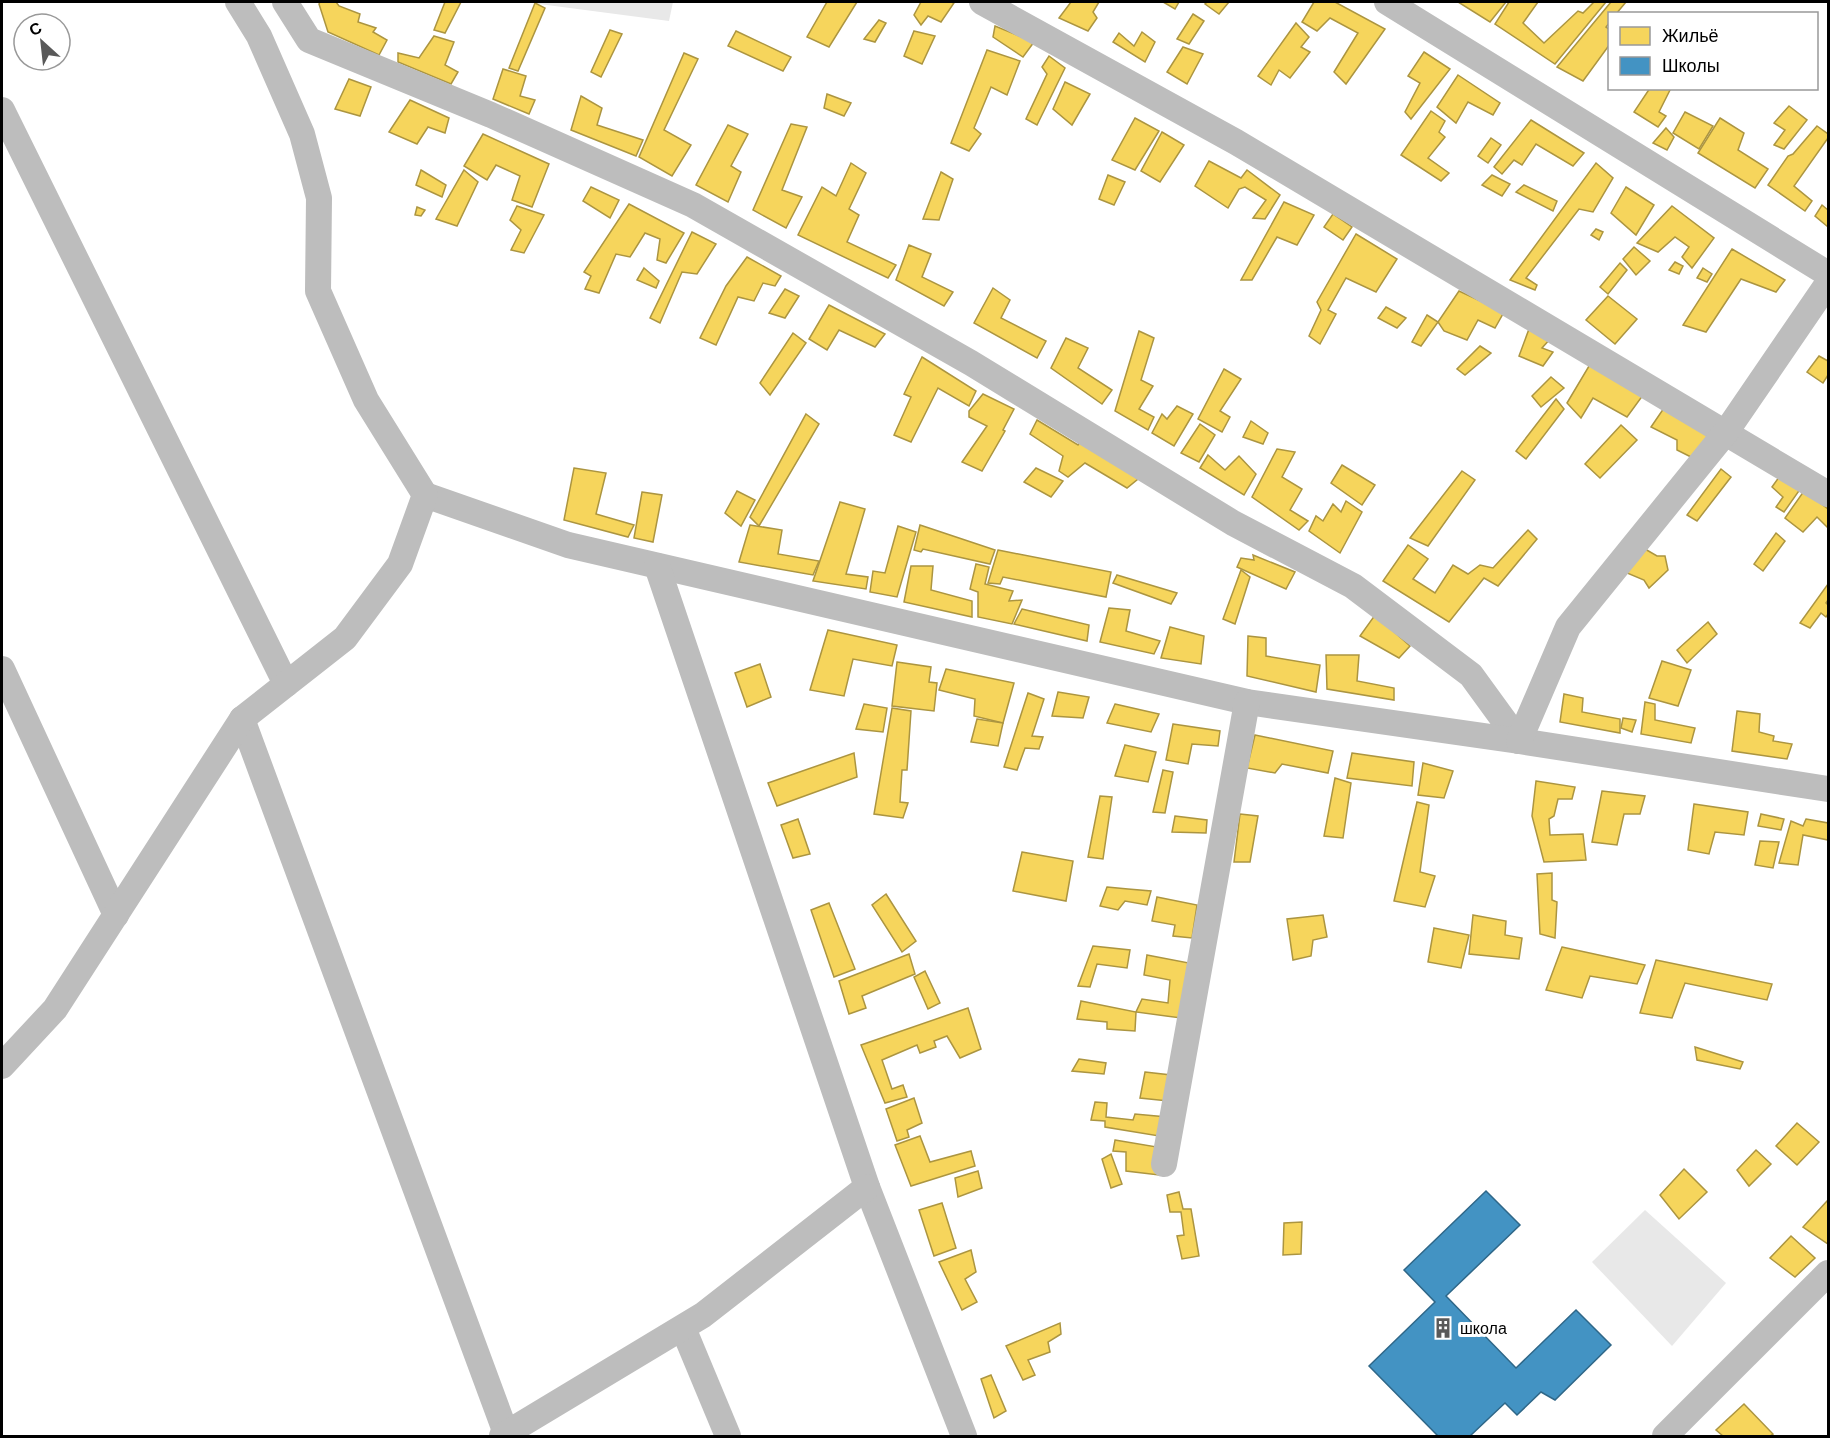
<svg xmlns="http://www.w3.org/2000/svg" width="1830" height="1438" font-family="'Work Sans',sans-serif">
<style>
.green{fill:#e8e8e8}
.homes{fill:#f6d55c;stroke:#ac9540;stroke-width:1.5}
.schools{fill:#4393c3;stroke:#2f6788;stroke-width:1.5}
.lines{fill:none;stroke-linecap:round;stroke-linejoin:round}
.minor{stroke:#bdbdbd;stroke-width:26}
.labels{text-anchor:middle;stroke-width:6;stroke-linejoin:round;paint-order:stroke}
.poi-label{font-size:16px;fill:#000;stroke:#fff;text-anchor:start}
</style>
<rect width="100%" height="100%" fill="#fff"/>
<g class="green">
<path d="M524 2H673L669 21Z"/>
<path d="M1645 1210 1726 1283 1672 1346 1592 1262Z"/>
</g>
<g class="homes">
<path d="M320 2H336L339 6 360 14 358 22 376 28 373 32 387 40 379 55 328 32 319 4Z"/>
<path d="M445 2H461L445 33 434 30Z"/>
<path d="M827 2H857L829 47 807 37Z"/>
<path d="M921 2H951L954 3 941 22 928 16 921 25 914 15Z"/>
<path d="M1071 2H1099L1093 12 1097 18 1088 31 1059 18Z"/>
<path d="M1163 2H1179L1175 9Z"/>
<path d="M1207 2H1229L1219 14 1205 4Z"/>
<path d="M1314 2H1335L1385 29 1346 84 1334 72 1358 33 1330 18 1317 31 1302 22Z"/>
<path d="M1458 2H1506L1490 22Z"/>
<path d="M1509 2H1538L1523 23 1544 43 1578 11 1583 13 1594 2H1606L1555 64 1495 24Z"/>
<path d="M1611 2H1626L1616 14H1610V22L1606 27 1610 30V44L1583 81 1557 67Z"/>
<path d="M535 3 545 8 518 71 509 68Z"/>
<path d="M1193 14 1204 21 1189 44 1177 39Z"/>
<path d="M879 20 886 23 875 42 864 39Z"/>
<path d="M1296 23 1309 37 1301 47 1310 52 1290 78 1279 70 1271 85 1258 76Z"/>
<path d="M995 26 1034 42 1023 57 993 37Z"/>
<path d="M610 30 622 34 601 77 591 72Z"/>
<path d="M736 31 791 57 783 71 728 46Z"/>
<path d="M914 31 935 36 922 64 904 56Z"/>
<path d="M1142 32 1155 42 1145 62 1113 42 1119 33 1134 46Z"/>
<path d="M434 36 454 42 445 65 458 72 451 84 398 62V53L419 58Z"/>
<path d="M1183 47 1203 54 1187 84 1167 72Z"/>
<path d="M987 50 1020 61 1007 95 991 87 974 128 981 134 969 151 951 143Z"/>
<path d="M1424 52 1450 69 1411 119 1405 112 1420 83 1408 76Z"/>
<path d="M684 53 698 59 664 130 691 145 672 176 639 157Z"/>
<path d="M1049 56 1065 68 1037 125 1026 119 1047 74 1042 67Z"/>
<path d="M503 69 526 76 520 96 535 100 529 114 493 99Z"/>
<path d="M1458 75 1500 103 1493 115 1468 102 1456 123 1437 107Z"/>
<path d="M349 79 371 87 360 116 335 109Z"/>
<path d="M1065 82 1090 94 1072 125 1053 109Z"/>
<path d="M1650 88H1671L1659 112 1666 116 1658 127 1634 112Z"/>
<path d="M827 94 851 103 844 116 824 108Z"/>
<path d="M581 96 602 108 597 125 643 140 636 156 571 130Z"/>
<path d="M410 100 449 118 445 133 428 127 417 144 389 132Z"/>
<path d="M1789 106 1807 120 1784 149 1774 145 1785 130 1774 123Z"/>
<path d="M1431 111 1445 121 1439 132 1445 137 1428 158 1449 173 1441 181 1401 155Z"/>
<path d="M1685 112 1713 126 1699 149 1673 133Z"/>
<path d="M1135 118 1159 131 1135 170 1112 160Z"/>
<path d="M1720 118 1744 133 1738 150 1768 169 1755 188 1698 153Z"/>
<path d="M1531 120 1584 153 1573 166 1536 144 1522 165 1514 160 1502 174 1494 167Z"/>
<path d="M791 124 807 127 782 190 802 197 786 228 753 210Z"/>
<path d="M728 125 748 134 731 166 741 172 728 202 696 185Z"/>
<path d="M1817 126 1828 134V138L1794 186 1812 201 1805 211 1768 185 1788 156 1793 154Z"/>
<path d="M1666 128 1674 137 1667 150 1653 143Z"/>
<path d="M1162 132 1184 145 1160 182 1141 171Z"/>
<path d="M483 134 549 164 532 207 512 200 520 176 496 165 487 180 464 166Z"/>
<path d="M1491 138 1501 145 1488 163 1478 156Z"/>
<path d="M1209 161 1241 178 1247 170 1280 195 1265 219 1253 218 1266 200 1245 187 1239 189 1228 208 1195 186Z"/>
<path d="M851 163 866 173 849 209 859 215 847 242 896 265 888 278 798 235 822 187 836 196Z"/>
<path d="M1596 163 1613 178 1593 212 1579 209 1526 278 1537 285 1535 290 1510 280Z"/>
<path d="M421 170 446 185 442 197 416 185Z"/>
<path d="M464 170 478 182 457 226 436 219Z"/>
<path d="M941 172 953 179 939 220 923 219Z"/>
<path d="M1108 175 1125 182 1114 205 1099 199Z"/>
<path d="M1492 175 1510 184 1502 196 1482 185Z"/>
<path d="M1524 185 1557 201 1553 211 1516 192Z"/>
<path d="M591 187 619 200 610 218 583 201Z"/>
<path d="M1626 187 1654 205 1636 235 1611 213Z"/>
<path d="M1284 202 1314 215 1297 245 1277 237 1252 280H1241Z"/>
<path d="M629 204 684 233 666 263 657 260 660 239 645 233 630 257 616 254 599 293 585 289 591 276 584 272Z"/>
<path d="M1822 205 1828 210V227L1815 216Z"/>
<path d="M517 206 544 215 524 253 511 250 521 230 510 220Z"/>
<path d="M1672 206 1714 238 1692 268 1682 257 1689 247 1675 237 1658 252 1637 243Z"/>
<path d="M417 207 425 210 421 216 415 215Z"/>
<path d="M1333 214 1352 227 1343 240 1324 227Z"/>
<path d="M1596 229 1603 232 1599 240 1591 235Z"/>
<path d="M692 232 716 244 697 274 682 272 660 323 650 318Z"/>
<path d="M1356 234 1397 259 1376 292 1346 278 1328 310 1336 314 1320 344 1309 336 1321 310 1317 302Z"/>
<path d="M909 245 931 254 922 277 953 292 944 306 896 280Z"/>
<path d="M1634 247 1650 261 1636 275 1623 259Z"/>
<path d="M1732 249 1785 280 1776 292 1741 279 1706 332 1683 325Z"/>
<path d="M747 257 781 276 775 286 763 283 754 301 738 297 716 345 700 338 726 286Z"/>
<path d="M1675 262 1683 266 1679 274 1669 270Z"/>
<path d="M1620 263 1627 270 1608 294 1600 287Z"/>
<path d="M644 268 659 281 656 288 637 280Z"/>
<path d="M1703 268 1712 274 1707 282 1697 278Z"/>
<path d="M993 288 1010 300 1001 318 1046 341 1037 358 974 323Z"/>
<path d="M785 289 799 296 785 318 769 313Z"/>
<path d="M1459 291 1504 312 1495 328 1478 320 1467 340 1444 331 1438 322Z"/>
<path d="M1608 296 1637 319 1615 344 1586 320Z"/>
<path d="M829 305 885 334 875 347 839 330 827 350 809 339Z"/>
<path d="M1386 307 1406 318 1397 328 1378 318Z"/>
<path d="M1427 315 1438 322 1421 346 1412 342Z"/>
<path d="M1529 329 1551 338 1542 348 1553 352 1543 366 1519 356Z"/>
<path d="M1139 331 1154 338 1141 380 1153 386 1139 409 1154 417 1148 430 1115 411Z"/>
<path d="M793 333 806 343 770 395 760 383Z"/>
<path d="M1066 338 1088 348 1078 368 1112 390 1102 404 1051 368Z"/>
<path d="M1480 346 1491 353 1465 375 1457 369Z"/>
<path d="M1819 356 1828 361V375L1823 383 1807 372Z"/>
<path d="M922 357 976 391 969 406 938 388 911 442 894 435 911 397 904 394Z"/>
<path d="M1592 361 1646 391 1627 417 1593 398 1581 418 1567 403Z"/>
<path d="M1224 369 1241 379 1220 411 1230 417 1222 432 1198 419Z"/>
<path d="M1551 377 1564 388 1541 407 1532 396Z"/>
<path d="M983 394 1014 409 1003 430 1005 431 982 471 962 462 987 426 969 417V411Z"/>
<path d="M1556 399 1564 409 1526 459 1516 451Z"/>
<path d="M1177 406 1193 414 1174 446 1152 433 1162 414 1167 419Z"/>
<path d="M1664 408 1716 433 1693 458 1677 450V440L1651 427Z"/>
<path d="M806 414 819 424 759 526 750 517Z"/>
<path d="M1037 420 1078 445 1081 440 1138 479 1127 488 1085 463 1068 477 1059 471 1063 456 1030 434Z"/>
<path d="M1251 421 1268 433 1263 444 1243 437Z"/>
<path d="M1200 424 1215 435 1199 462 1181 453Z"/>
<path d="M1621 425 1637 440 1600 478 1585 464Z"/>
<path d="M1277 449 1295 452 1282 477 1302 489 1290 510 1308 521 1299 530 1252 497Z"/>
<path d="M1208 455 1225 470 1239 456 1256 474 1244 495 1200 468Z"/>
<path d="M1342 465 1375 485 1362 505 1331 483Z"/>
<path d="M574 468 606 473 596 514 634 525 628 537 564 520Z"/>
<path d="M1036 468 1063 481 1051 497 1024 482Z"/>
<path d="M1721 469 1731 477 1697 521 1687 515Z"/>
<path d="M1462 471 1475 480 1428 546 1410 538Z"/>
<path d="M1782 473 1801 488 1784 512 1776 507 1783 497 1772 487Z"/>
<path d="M737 491 755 500 741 526 725 513Z"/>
<path d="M1804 491 1828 509V528L1817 517 1803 532 1785 518Z"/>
<path d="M642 492 662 495 653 542 634 538Z"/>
<path d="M1346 501 1362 512 1340 553 1309 531 1316 516 1323 521 1333 504 1341 512Z"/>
<path d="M840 502 865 509 846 574 868 577 866 589 813 581Z"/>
<path d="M750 525 782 530 778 554 819 561 813 575 739 562Z"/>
<path d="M920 525 995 550 990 564 923 549 921 552 914 550Z"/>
<path d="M898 526 916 532 897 597 870 592 873 571 885 573Z"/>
<path d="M1528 530 1537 539 1498 586 1484 578 1449 622 1383 581 1408 545 1428 559 1413 579 1435 593 1453 565 1468 574 1480 565 1493 568Z"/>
<path d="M1776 533 1785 541 1763 571 1754 564Z"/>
<path d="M1645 549 1657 556H1665L1668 570 1649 588 1644 580 1627 573Z"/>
<path d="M998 550 1111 572 1106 597 1003 577 1000 584 988 583Z"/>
<path d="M1253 555 1295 572 1286 589 1237 567 1241 558 1254 560Z"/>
<path d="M976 564 989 567 985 584 1013 591 1009 601 1022 600 1012 624 978 617V592L970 589Z"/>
<path d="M911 566H933L931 590 972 601V617L904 602Z"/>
<path d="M1241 570 1250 577 1235 624 1223 619Z"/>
<path d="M1117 575 1177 593 1171 604 1113 583Z"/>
<path d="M1828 584V600L1826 603 1828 605V614L1826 617 1821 613 1810 628 1800 623Z"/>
<path d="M1109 608 1130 610 1126 631 1160 641 1154 654 1100 642Z"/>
<path d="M1022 609 1089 625 1087 641 1014 624Z"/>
<path d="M1375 615 1410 646 1399 658 1360 636Z"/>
<path d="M1708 622 1717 634 1687 663 1677 650Z"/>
<path d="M1170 627 1204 636 1201 664 1161 658Z"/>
<path d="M828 630 897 645 892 666 853 659 844 696 810 690Z"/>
<path d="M1248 636 1266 638V656L1320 665 1316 692 1247 676Z"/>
<path d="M1326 655H1359L1357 681 1394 688V700L1327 689Z"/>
<path d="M1662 661 1691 670 1678 706 1649 698Z"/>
<path d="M897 662 931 667 929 682 937 683 934 711 892 706Z"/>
<path d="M760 664 771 697 747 707 735 673Z"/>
<path d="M946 669 1014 683 1003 723 974 716 975 699 939 690Z"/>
<path d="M1058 692 1089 697 1083 718 1052 716Z"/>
<path d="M1028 693 1044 699 1032 736 1043 737 1039 749 1025 748 1017 770 1004 767Z"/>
<path d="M1564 694 1583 698 1582 712 1620 719V733L1560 722Z"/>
<path d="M1645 702 1655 704V720L1695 728 1691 743 1641 734Z"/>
<path d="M864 704 887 708 883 732 856 729Z"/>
<path d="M1115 704 1159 714 1151 732 1107 723Z"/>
<path d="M892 708 911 711 907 770H902L900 802 908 803 903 818 874 814Z"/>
<path d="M1737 711 1760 714 1759 732 1774 736 1773 741 1792 744 1787 759 1732 751Z"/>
<path d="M1623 718 1636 720 1632 732 1621 728Z"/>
<path d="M977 719 1003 723 998 746 971 742Z"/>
<path d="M1173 724 1220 731 1218 746 1192 744 1188 764 1166 760Z"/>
<path d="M1255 735 1333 751 1328 773 1282 764 1275 773 1247 768Z"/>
<path d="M1125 745 1156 752 1148 782 1115 776Z"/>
<path d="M854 753 857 777 777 806 768 783Z"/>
<path d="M1352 753 1414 762 1412 786 1347 778Z"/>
<path d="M1423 763 1453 771 1444 798 1418 795Z"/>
<path d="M1163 770 1173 772 1165 813 1153 812Z"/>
<path d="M1335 778 1351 783 1343 838 1324 836Z"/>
<path d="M1536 781 1575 787 1572 799H1558L1554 816 1549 819 1550 835 1583 834 1586 860 1544 862 1532 816Z"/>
<path d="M1602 791 1645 796 1640 814H1624L1617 845 1592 842Z"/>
<path d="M1100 796 1112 797 1103 859 1088 857Z"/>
<path d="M1417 802 1429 805 1420 872 1435 876 1425 907 1394 901Z"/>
<path d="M1694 804 1748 812 1744 835 1715 832 1709 854 1688 850Z"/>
<path d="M1240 814 1258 816 1250 862H1234Z"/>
<path d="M1761 814 1784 819 1781 830 1758 826Z"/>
<path d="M1175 816 1207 820 1206 833 1172 832Z"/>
<path d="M798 819 810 854 793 858 781 825Z"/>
<path d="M1806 819 1828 823V840L1803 835 1798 865 1779 863 1791 821 1803 826Z"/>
<path d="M1760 841 1779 842 1773 868 1755 865Z"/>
<path d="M1022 852 1073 861 1066 901 1013 891Z"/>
<path d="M1552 873V900L1557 902 1555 938 1540 934 1537 874Z"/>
<path d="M1107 887 1128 889 1151 891 1147 905 1125 901 1118 910 1100 906Z"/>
<path d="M886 894 916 941 902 952 872 905Z"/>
<path d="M1157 897 1197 905 1192 938 1173 936 1175 925 1152 921Z"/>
<path d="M829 903 855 969 834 977 811 910Z"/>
<path d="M1323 915 1327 937 1313 940 1311 956 1293 960 1287 919Z"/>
<path d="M1473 915 1506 921 1505 935 1522 938 1519 959 1469 954Z"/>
<path d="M1434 928 1469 935 1461 968 1428 962Z"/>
<path d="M1093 946 1130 950 1127 968 1097 964 1090 987 1078 986Z"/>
<path d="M1562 947 1645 965 1637 984 1590 976 1582 998 1546 990Z"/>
<path d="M909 954 915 974 862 996 866 1008 849 1014 839 981Z"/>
<path d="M1147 955 1189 963 1181 1018 1136 1012 1142 999 1168 1003 1170 980 1144 975Z"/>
<path d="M1656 960 1772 984 1767 1000 1685 983 1672 1018 1640 1013Z"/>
<path d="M925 971 940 1003 928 1009 914 977Z"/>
<path d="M1081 1001 1136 1012 1135 1031 1107 1029V1022L1077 1019Z"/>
<path d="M968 1008 981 1049 960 1058 947 1036 934 1041 936 1047 920 1053 917 1045 882 1060 892 1089 903 1085 907 1097 885 1103 861 1045Z"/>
<path d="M1695 1047 1743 1062 1740 1069 1697 1060Z"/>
<path d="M1079 1059 1106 1063 1104 1074 1072 1071Z"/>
<path d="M1145 1072 1171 1075 1168 1101 1140 1098Z"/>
<path d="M914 1098 922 1123 907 1130 909 1137 897 1141 886 1109Z"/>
<path d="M1095 1102 1107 1103 1106 1117 1133 1120 1135 1114 1167 1117 1165 1137 1105 1127V1121L1091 1120Z"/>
<path d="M1797 1123 1819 1142 1797 1165 1776 1146Z"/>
<path d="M920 1136 930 1162 971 1151 975 1166 911 1186 895 1145Z"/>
<path d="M1115 1140 1163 1148 1159 1175 1126 1171V1152L1113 1151Z"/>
<path d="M1756 1150 1771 1164 1749 1186 1737 1170Z"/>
<path d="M1111 1154 1122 1184 1111 1188 1102 1159Z"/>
<path d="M1684 1169 1707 1192 1679 1219 1660 1195Z"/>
<path d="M978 1171 982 1188 958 1197 955 1178Z"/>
<path d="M1179 1192 1183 1209H1191L1199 1256 1182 1259 1177 1236 1184 1235 1181 1212H1170L1167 1195Z"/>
<path d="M1828 1200V1244L1803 1227Z"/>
<path d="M942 1203 956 1248 934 1256 919 1210Z"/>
<path d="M1302 1222 1301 1254 1283 1255 1284 1223Z"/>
<path d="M1791 1236 1815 1258 1795 1277 1770 1258Z"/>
<path d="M971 1250 976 1272 965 1279 977 1302 962 1310 939 1262Z"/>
<path d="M1060 1323 1061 1334 1048 1342 1050 1352 1028 1360 1035 1375 1023 1380 1006 1346Z"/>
<path d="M991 1375 1006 1411 994 1418 981 1379Z"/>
<path d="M1744 1404 1773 1434 1770 1436H1723L1716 1430Z"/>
</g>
<path class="schools" d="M1486 1191 1520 1225 1446 1296 1516 1368 1576 1310 1611 1345 1555 1400 1541 1392 1517 1415 1505 1403 1470 1436H1438L1369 1366 1435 1302 1404 1270Z"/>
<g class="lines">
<g class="minor">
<path d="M285 2 309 40 491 115 693 205 971 363 1233 523 1353 586 1471 675 1519 741"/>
<path d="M982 2 1236 142 1828 494"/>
<path d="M1387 2 1828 274"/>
<path d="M2 110 286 684"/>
<path d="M425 495 568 545 1247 702 1519 741 1828 789"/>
<path d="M657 566 867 1187 964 1436"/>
<path d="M2 669 116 915"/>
<path d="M242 719 507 1436"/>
<path d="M1519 741 1568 627 1726 432 1828 283"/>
<path d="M2 1066 55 1009 242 719 345 638 400 564 425 495 366 400 318 291 319 198 302 134 259 36 238 2"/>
<path d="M1164 1164 1247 702"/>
<path d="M683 1328 728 1436"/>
<path d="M502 1436 703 1315 867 1187"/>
<path d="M1665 1436 1828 1273"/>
</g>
</g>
<defs>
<g id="building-bare" transform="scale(1.62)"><path d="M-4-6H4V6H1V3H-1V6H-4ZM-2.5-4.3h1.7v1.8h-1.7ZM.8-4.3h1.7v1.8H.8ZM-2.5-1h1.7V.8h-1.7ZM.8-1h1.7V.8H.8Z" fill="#595959" stroke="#fff" stroke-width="2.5" paint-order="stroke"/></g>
</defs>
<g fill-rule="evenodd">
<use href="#building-bare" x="1443" y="1328"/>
</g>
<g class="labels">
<g class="poi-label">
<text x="1460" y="1334">школа</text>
</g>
</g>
<rect width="1830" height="1438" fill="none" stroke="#000000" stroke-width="6"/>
<rect x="1608" y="12" width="210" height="78" fill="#ffffff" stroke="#999999" stroke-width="1.5"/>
<rect x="1620" y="27" width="30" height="18" fill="#f6d55c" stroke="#999999" stroke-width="1.5"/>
<text x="1662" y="42" font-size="18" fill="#000000">Жильё</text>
<rect x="1620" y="57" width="30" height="18" fill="#4393c3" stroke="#999999" stroke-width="1.5"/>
<text x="1662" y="72" font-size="18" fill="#000000">Школы</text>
<g transform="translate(42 42) rotate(333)"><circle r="28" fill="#ffffff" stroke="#999999" stroke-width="1.5"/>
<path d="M0-4.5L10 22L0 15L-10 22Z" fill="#595959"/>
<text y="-9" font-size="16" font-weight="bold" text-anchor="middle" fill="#000000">С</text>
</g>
</svg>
